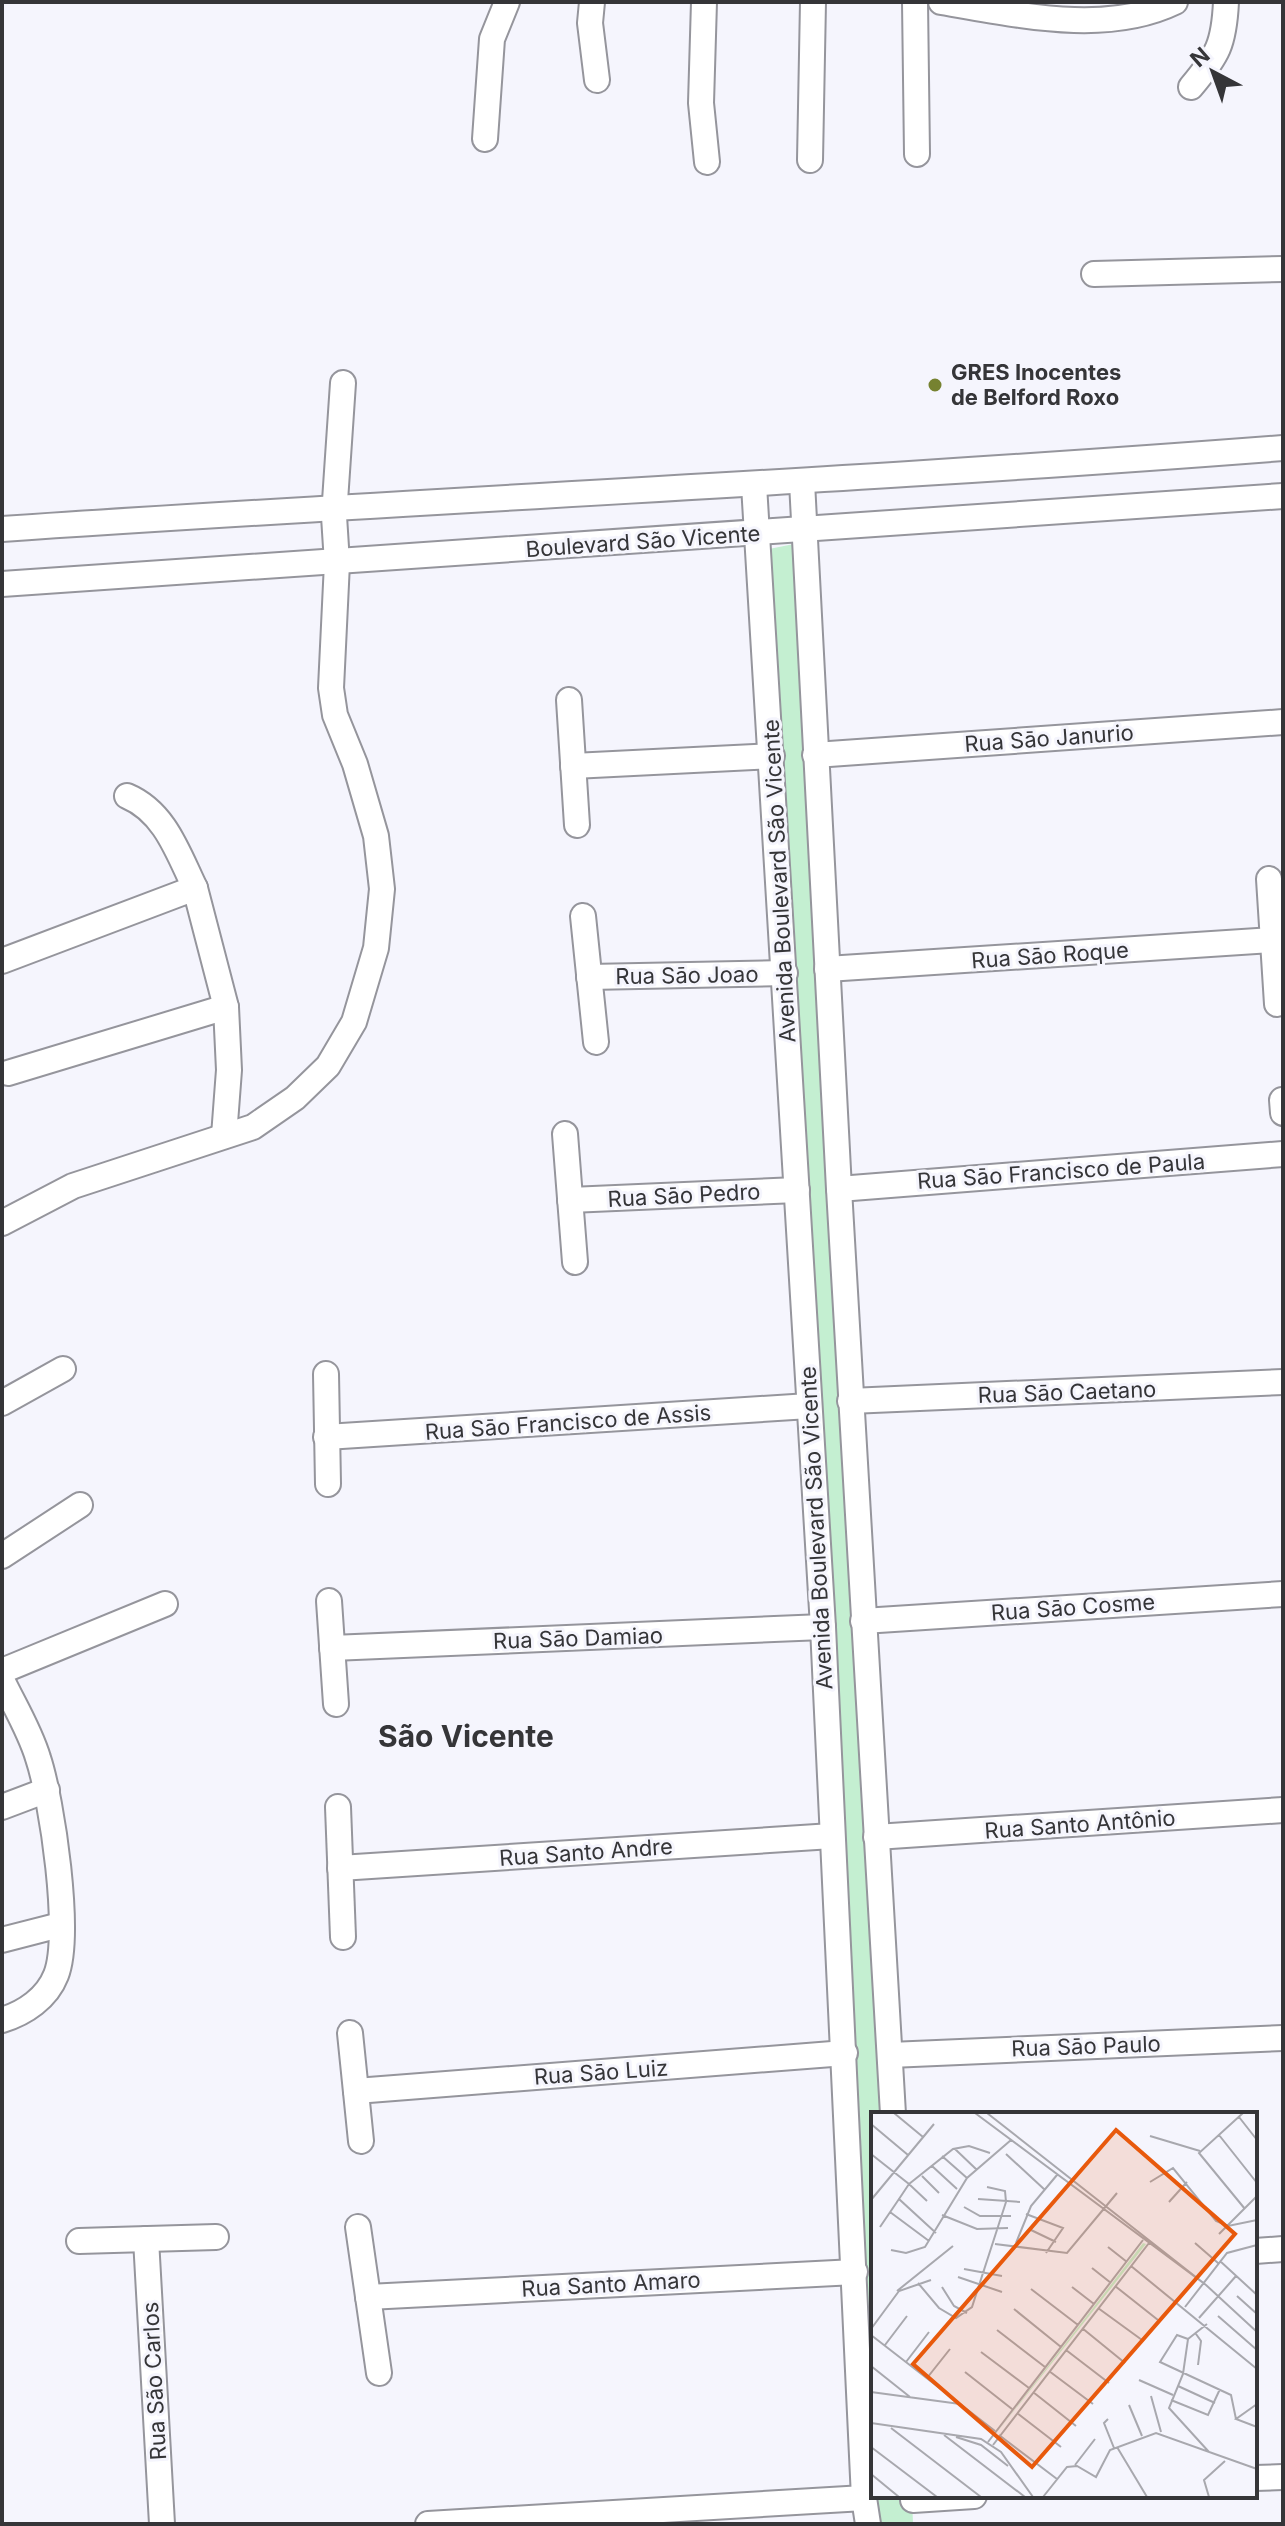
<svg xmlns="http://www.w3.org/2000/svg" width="1285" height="2526" font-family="Inter,sans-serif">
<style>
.green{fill:#c4efd1}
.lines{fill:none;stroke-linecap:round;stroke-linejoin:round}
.minor-casing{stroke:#95959c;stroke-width:28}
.minor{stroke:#fff;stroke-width:24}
.poi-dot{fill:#768230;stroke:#f5f5fd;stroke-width:3}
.labels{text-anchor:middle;stroke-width:6;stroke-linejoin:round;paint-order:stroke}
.poi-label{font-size:22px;font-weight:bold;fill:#353538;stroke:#f5f5fd;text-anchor:start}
.street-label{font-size:22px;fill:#353538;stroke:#f5f5fd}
.district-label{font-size:30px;font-weight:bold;fill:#353538;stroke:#f5f5fd}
.inset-road{fill:none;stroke:#a8a8ae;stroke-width:2}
.view{fill:#e8590c;fill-opacity:0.15;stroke:#e8590c;stroke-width:4}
.inset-edge{fill:none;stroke:#353538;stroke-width:4}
</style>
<rect width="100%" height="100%" fill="#f5f5fd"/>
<path class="green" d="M794 544 831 1227 889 2114H873V2496H912L913 2524H874L764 550Z"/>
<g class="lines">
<g class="minor-casing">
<g id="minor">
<path d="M592 2 590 23 597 80"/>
<path d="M704 2 701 103 707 162"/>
<path d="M915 2 917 154"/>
<path d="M941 2C1015 14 1105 36 1175 2"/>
<path d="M1191 87C1218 55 1224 44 1226 2"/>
<path d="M485 139 492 39 507 2"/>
<path d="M810 160 813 2"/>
<path d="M1094 274 1283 269"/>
<path d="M802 482 839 1189 893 2114"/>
<path d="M754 485 823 1627 864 2498 868 2524"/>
<path d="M2 529C429 500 856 481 1283 448"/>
<path d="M2 584 1283 496"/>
<path d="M569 700 577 825"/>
<path d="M815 755 1283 722"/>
<path d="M573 766 772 756"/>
<path d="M127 796C165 812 178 853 195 888"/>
<path d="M1269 879 1277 1004"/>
<path d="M583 916 596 1042"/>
<path d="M2 961 195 888 226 1007 229 1070 224 1136"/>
<path d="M827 969 1273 940"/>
<path d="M589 977 785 973"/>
<path d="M8 1073 226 1007"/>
<path d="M1282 1100 1283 1113"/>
<path d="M565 1134 575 1262"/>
<path d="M839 1189 1283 1154"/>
<path d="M570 1200 797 1190"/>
<path d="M2 1223 73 1186 253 1127 295 1098 328 1066 354 1022 376 948 382 889 376 836 355 764 335 715 331 688 337 563 334 516 343 383"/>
<path d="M326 1374 328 1484"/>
<path d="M850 1401 1283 1382"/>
<path d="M2 1403 63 1369"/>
<path d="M326 1437 809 1406"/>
<path d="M2 1556 80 1505"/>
<path d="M329 1601 336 1704"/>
<path d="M863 1621 1283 1594"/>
<path d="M332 1648 823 1627"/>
<path d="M2 1671 165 1604"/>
<path d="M2 1680C14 1705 30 1731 38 1758 52 1800 72 1935 56 1975 47 1998 25 2013 2 2020"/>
<path d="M2 1807 47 1790"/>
<path d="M338 1807 343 1937"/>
<path d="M876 1837 1283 1810"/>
<path d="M340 1868 832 1836"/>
<path d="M2 1940 60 1925"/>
<path d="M350 2033 361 2141"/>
<path d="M890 2055 1283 2038"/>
<path d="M356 2091 845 2053"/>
<path d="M358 2227 379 2373"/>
<path d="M146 2239 162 2524"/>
<path d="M79 2241 216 2237"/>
<path d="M1255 2251 1283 2249"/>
<path d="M368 2297 855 2272"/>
<path d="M1255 2478 1283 2477"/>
<path d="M913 2500 974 2496"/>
<path d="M428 2524 864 2498"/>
</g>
</g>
<use href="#minor" class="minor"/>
</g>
<circle class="poi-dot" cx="935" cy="385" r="8"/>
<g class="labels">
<g class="poi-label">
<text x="951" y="380">GRES Inocentes<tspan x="951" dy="25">de Belford Roxo</tspan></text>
</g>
<g class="street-label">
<text transform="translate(643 541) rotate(-4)" y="8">Boulevard São Vicente</text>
<text transform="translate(1049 738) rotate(-4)" y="8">Rua Sāo Janurio</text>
<text transform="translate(779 881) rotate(-93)" y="8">Avenida Boulevard São Vicente</text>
<text transform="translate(1050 955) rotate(-4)" y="8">Rua Sāo Roque</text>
<text transform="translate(687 975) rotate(-1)" y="8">Rua Sāo Joao</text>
<text transform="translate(1061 1171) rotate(-4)" y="8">Rua Sāo Francisco de Paula</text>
<text transform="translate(684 1195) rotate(-3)" y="8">Rua Sāo Pedro</text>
<text transform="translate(1067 1392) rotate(-2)" y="8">Rua Sāo Caetano</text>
<text transform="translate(568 1422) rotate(-4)" y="8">Rua Sāo Francisco de Assis</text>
<text transform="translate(816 1528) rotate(-93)" y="8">Avenida Boulevard São Vicente</text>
<text transform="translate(1073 1607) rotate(-4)" y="8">Rua Sāo Cosme</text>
<text transform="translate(578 1638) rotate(-2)" y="8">Rua Sāo Damiao</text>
<text transform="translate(1080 1824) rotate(-4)" y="8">Rua Santo Antônio</text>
<text transform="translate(586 1852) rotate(-4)" y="8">Rua Santo Andre</text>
<text transform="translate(1086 2046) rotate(-2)" y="8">Rua Sāo Paulo</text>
<text transform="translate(601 2072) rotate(-4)" y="8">Rua Sāo Luiz</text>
<text transform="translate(611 2284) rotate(-3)" y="8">Rua Santo Amaro</text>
<text transform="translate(154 2381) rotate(-93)" y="8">Rua São Carlos</text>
</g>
<g class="district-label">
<text x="466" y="1747">São Vicente</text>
</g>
</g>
<g transform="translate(871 2112)">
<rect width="386" height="386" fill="#f5f5fd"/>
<path d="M272 131 275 132 120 328Z" fill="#c4efd1"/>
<path class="inset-road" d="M23 1 52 25M104 1 335 173 386 220M116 1 335 173M372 1 328 41 374 97M368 5 386 28M0 12 37 43M348 23 386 71M279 24 329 39M84 37 106 58M0 42 38 72 82 37 98 34 119 41M135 42 174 78M71 44 96 66M61 54 86 77M51 64 68 81M279 70 302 56 345 109 357 114 386 108M107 87 149 90M0 88 63 12M56 89 38 72 28 87 65 121M298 90 316 70M93 95 109 104H140M19 100 58 129M155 102 192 116 175 141M71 103 106 117 137 116M9 115 28 87M160 118 185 130M348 122 386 84M145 131 160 94 186 63M324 131 347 151M124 132 196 141 246 81M237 135 256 150M20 138 35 141 54 135 96 66 140 28M349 149 386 183M260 154 386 257M221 156 240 171M93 157 131 164M87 165 131 180M47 171 68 196 85 206 101 195 135 90 134 79 116 75M244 174 287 208M71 175 83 194 96 201M201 175 223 192M160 177 207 213M26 179 82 134M366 184 386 202M314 195 356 141 386 133M227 196 271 228M143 197 190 235M347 204 386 238M328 206 365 164M336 212 317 227 312 262 298 296 338 340M211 216 254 251M0 217 28 179 60 168M126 218 174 255M325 222 330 229 327 253M0 223 124 319M317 227 306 223 289 250 360 283 365 307M14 233 36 204M195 238 238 271M110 240 158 276M35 250 58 220M0 254 39 285M178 259 222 292M94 260 141 297M56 266 79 237M268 268 302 283M307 274 344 291M0 280 89 292M162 280 205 314M280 284 290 320M300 288 337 303 349 277M386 292 365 307 386 315M258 293 271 324M146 301 190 335M237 307 233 311 243 336M0 311 110 327 130 340 162 385M20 316 110 385M73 323 154 385M128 323 186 367M85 325 110 333 137 354M117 330 272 128M122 333 278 131M0 335 66 385M246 335 276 385M204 353 224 327M0 362 28 385M172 385 196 355 206 354 225 365 239 338 285 321 386 357M338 385 333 368 354 349"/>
<path class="view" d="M245 18 364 122 161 355 42 252Z"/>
<rect width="386" height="386" class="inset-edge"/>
</g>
<rect width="1285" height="2526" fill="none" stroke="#353538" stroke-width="8"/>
<g transform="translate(1213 72) rotate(319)" stroke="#f5f5fd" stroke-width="6" paint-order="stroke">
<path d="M0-6L14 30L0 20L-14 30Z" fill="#353538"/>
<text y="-12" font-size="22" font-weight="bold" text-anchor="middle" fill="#353538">N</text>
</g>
</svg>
